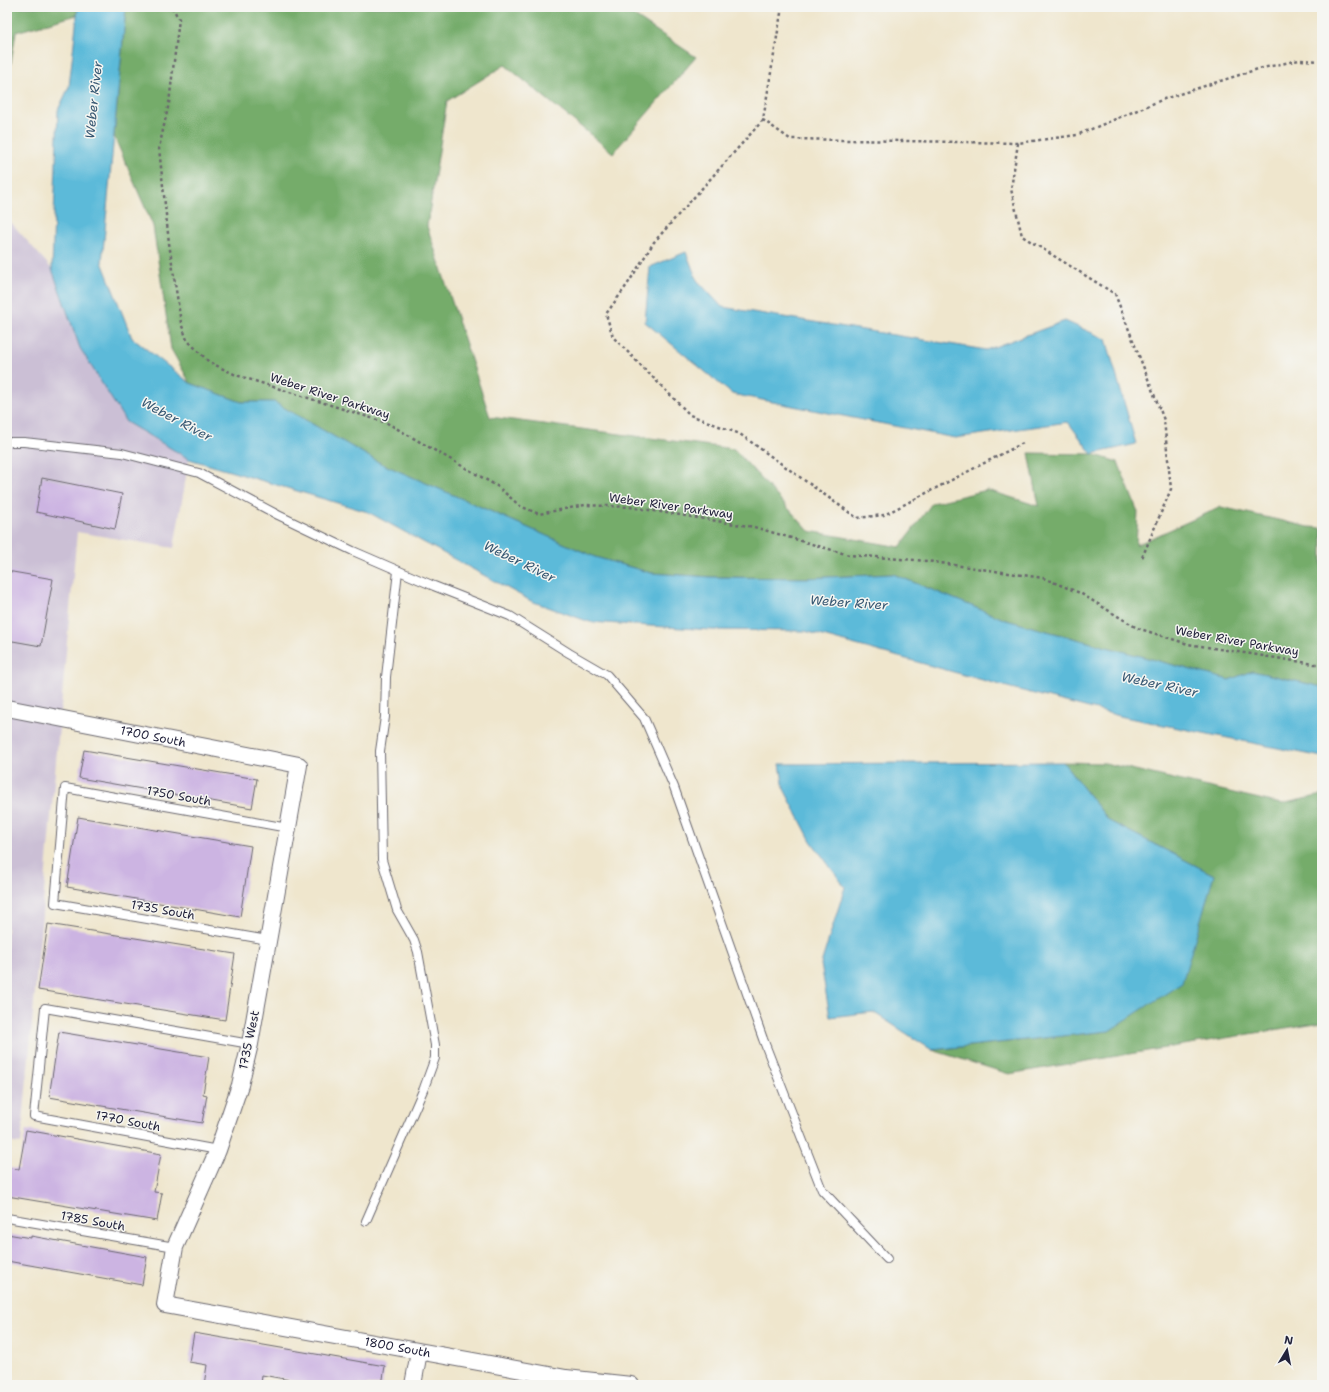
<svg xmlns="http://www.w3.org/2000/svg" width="1329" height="1392" font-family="'Shantell Sans',sans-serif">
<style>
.industrial{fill:#cbbfd5}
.forest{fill:#74ac6a;stroke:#4b6752}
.water{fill:#5bbad9;stroke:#3e6e8a}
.building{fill:#ccb4e2}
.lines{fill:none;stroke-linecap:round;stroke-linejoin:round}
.lane-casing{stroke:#6a676e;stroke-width:10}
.street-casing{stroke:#6a676e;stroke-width:18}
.path{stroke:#6a676e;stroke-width:2.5;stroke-dasharray:3 3;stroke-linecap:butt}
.lane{stroke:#fff;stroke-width:8}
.street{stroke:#fff;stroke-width:16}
.labels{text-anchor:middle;stroke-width:3;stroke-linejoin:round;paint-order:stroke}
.street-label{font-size:12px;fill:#22223b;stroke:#f6f6f2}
.water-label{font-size:13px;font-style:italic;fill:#365772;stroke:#f6f6f2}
</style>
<rect width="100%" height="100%" fill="#f6f6f2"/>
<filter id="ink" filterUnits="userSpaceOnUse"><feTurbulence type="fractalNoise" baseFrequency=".025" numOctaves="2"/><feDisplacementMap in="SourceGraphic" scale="8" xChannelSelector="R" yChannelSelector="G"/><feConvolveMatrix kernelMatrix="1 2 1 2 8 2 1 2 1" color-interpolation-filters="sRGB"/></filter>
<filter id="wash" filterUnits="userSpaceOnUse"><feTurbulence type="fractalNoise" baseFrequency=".012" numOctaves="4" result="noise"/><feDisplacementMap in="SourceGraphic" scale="16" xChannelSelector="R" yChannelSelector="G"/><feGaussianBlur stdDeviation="0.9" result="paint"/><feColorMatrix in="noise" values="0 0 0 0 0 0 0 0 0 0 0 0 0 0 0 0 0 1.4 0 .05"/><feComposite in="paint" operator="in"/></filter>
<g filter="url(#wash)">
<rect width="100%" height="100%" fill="#efe6cd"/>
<path class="industrial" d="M7 218 52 269 80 348 126 422 189 459 174 548 77 532 21 1144 7 1142Z"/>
<g class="forest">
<path d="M7 7H78L77 15 16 32 7 88Z"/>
<path d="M126 7H621L696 57 613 153 505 65 447 101 427 226 490 417 734 449 809 531 900 547 932 503 987 490 1039 506 1029 453 1092 454 1118 462 1138 512 1136 545 1221 507 1309 527 1322 528V687L1252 671 1229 680 1006 620 893 574 806 578 711 577 651 573 595 557 380 463 274 402H241L190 383 171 349 153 226 114 136Z"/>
<path d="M1063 762 1105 763 1281 804 1322 795V1022L1009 1074 932 1050 1109 1031 1214 875 1109 821Z"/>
</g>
<g class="water">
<path d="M78 7H126L102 262 132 338 190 383 241 402H274L380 463 595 557 651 573 711 577 806 578 893 574 1006 620 1229 680 1252 671 1322 687V757L1124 717 1015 689 805 631 712 630 590 622 531 601 368 512 189 459 126 422 80 348 52 269 58 110 69 87Z"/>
<path d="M686 252 697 280 722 307 986 350 1065 321 1106 339 1136 444 1092 454 1068 422 955 438 732 394 645 322 650 267Z"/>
<path d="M1063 762 1109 821 1214 875 1182 983 1109 1031 932 1050 873 1012 830 1017 821 964 845 887 811 841 784 789 780 764Z"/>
</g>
<g id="blocks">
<g class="building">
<path d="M42 478 122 494 115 529 36 512Z"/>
<path d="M7 571 53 579 41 646 7 640Z"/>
<path d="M84 750 257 779 252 808 79 778Z"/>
<path d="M78 817 251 846 240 917 67 887Z"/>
<path d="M48 924 235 954 225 1020 38 990Z"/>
<path d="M59 1032 209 1057 203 1094 207 1095 202 1123 49 1097Z"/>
<path d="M26 1130 161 1154 154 1192 162 1193 157 1221 7 1196V1168L19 1169Z"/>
<path d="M7 1234 31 1238V1236L147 1257 142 1285 7 1261Z"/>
<path d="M194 1333 385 1366 382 1385H318L262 1375 261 1385H204L207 1365 189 1362Z"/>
</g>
</g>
</g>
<g filter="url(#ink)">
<use href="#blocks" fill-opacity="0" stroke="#6a676e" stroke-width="1"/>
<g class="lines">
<g class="lane-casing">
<g id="lane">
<path d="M7 442H24L122 453 199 473 278 515 353 551 434 586 510 616 569 653 607 675 644 718 674 787 763 1039 822 1190 887 1259"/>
<path d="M268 940 55 903 65 788 288 828"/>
<path d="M218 1150 34 1116 45 1008 250 1044"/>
<path d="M7 1218 175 1247"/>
<path d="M366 1221 424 1088 435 1058V1045L418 952 414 940 397 910 382 860 380 751 385 717 386 677 398 571"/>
</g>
</g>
<g class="street-casing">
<g id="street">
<path id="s1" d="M7 708 299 765 250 1044 240 1085 218 1150 175 1247 165 1305 566 1378 631 1385"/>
<path d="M413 1385 419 1352"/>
</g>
</g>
<g class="path">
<path d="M172 7 179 19 169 103 159 148 169 243 181 323 187 340 209 362 236 375 387 423 497 486 520 506 539 514 585 505 630 507 754 527 849 555 927 561 1043 578 1080 593 1137 628 1188 644 1314 664H1322"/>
<path d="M782 7 763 120 790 139 1018 143 1077 135 1164 99 1258 69 1299 60 1322 61"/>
<path d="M763 120 654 242 627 285 606 314 613 337 690 415 740 434 857 518 884 515 1023 443"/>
<path d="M1018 143 1011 189 1022 236 1115 294 1164 420 1171 489 1141 560"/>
</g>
<use href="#lane" class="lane"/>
<use href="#street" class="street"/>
</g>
</g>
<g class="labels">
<g class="street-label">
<text transform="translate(330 396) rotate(18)" y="4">Weber River Parkway</text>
<text transform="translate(671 506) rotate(8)" y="4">Weber River Parkway</text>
<text transform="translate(1237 641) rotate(10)" y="4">Weber River Parkway</text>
<text dy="4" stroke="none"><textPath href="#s1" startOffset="149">1700 South</textPath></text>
<text transform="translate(179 796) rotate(10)" y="4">1750 South</text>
<text transform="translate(163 910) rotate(10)" y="4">1735 South</text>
<text transform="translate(249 1040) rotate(-78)" y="4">1735 West</text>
<text transform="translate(128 1121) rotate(11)" y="4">1770 South</text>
<text transform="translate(93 1221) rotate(10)" y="4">1785 South</text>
<text dy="4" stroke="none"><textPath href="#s1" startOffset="1093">1800 South</textPath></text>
</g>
<g class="water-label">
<text transform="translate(93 100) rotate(-84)" y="5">Weber River</text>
<text transform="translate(177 419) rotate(28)" y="5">Weber River</text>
<text transform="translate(520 561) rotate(26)" y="5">Weber River</text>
<text transform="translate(849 602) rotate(4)" y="5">Weber River</text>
<text transform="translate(1160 684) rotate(12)" y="5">Weber River</text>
</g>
</g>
<rect width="1329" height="1392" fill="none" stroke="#f6f6f2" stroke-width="24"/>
<g transform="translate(1287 1350) rotate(10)" stroke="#f6f6f2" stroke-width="3" paint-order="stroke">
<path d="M0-3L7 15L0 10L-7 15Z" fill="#22223b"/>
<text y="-6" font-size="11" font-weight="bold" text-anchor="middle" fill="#22223b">N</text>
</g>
</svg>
